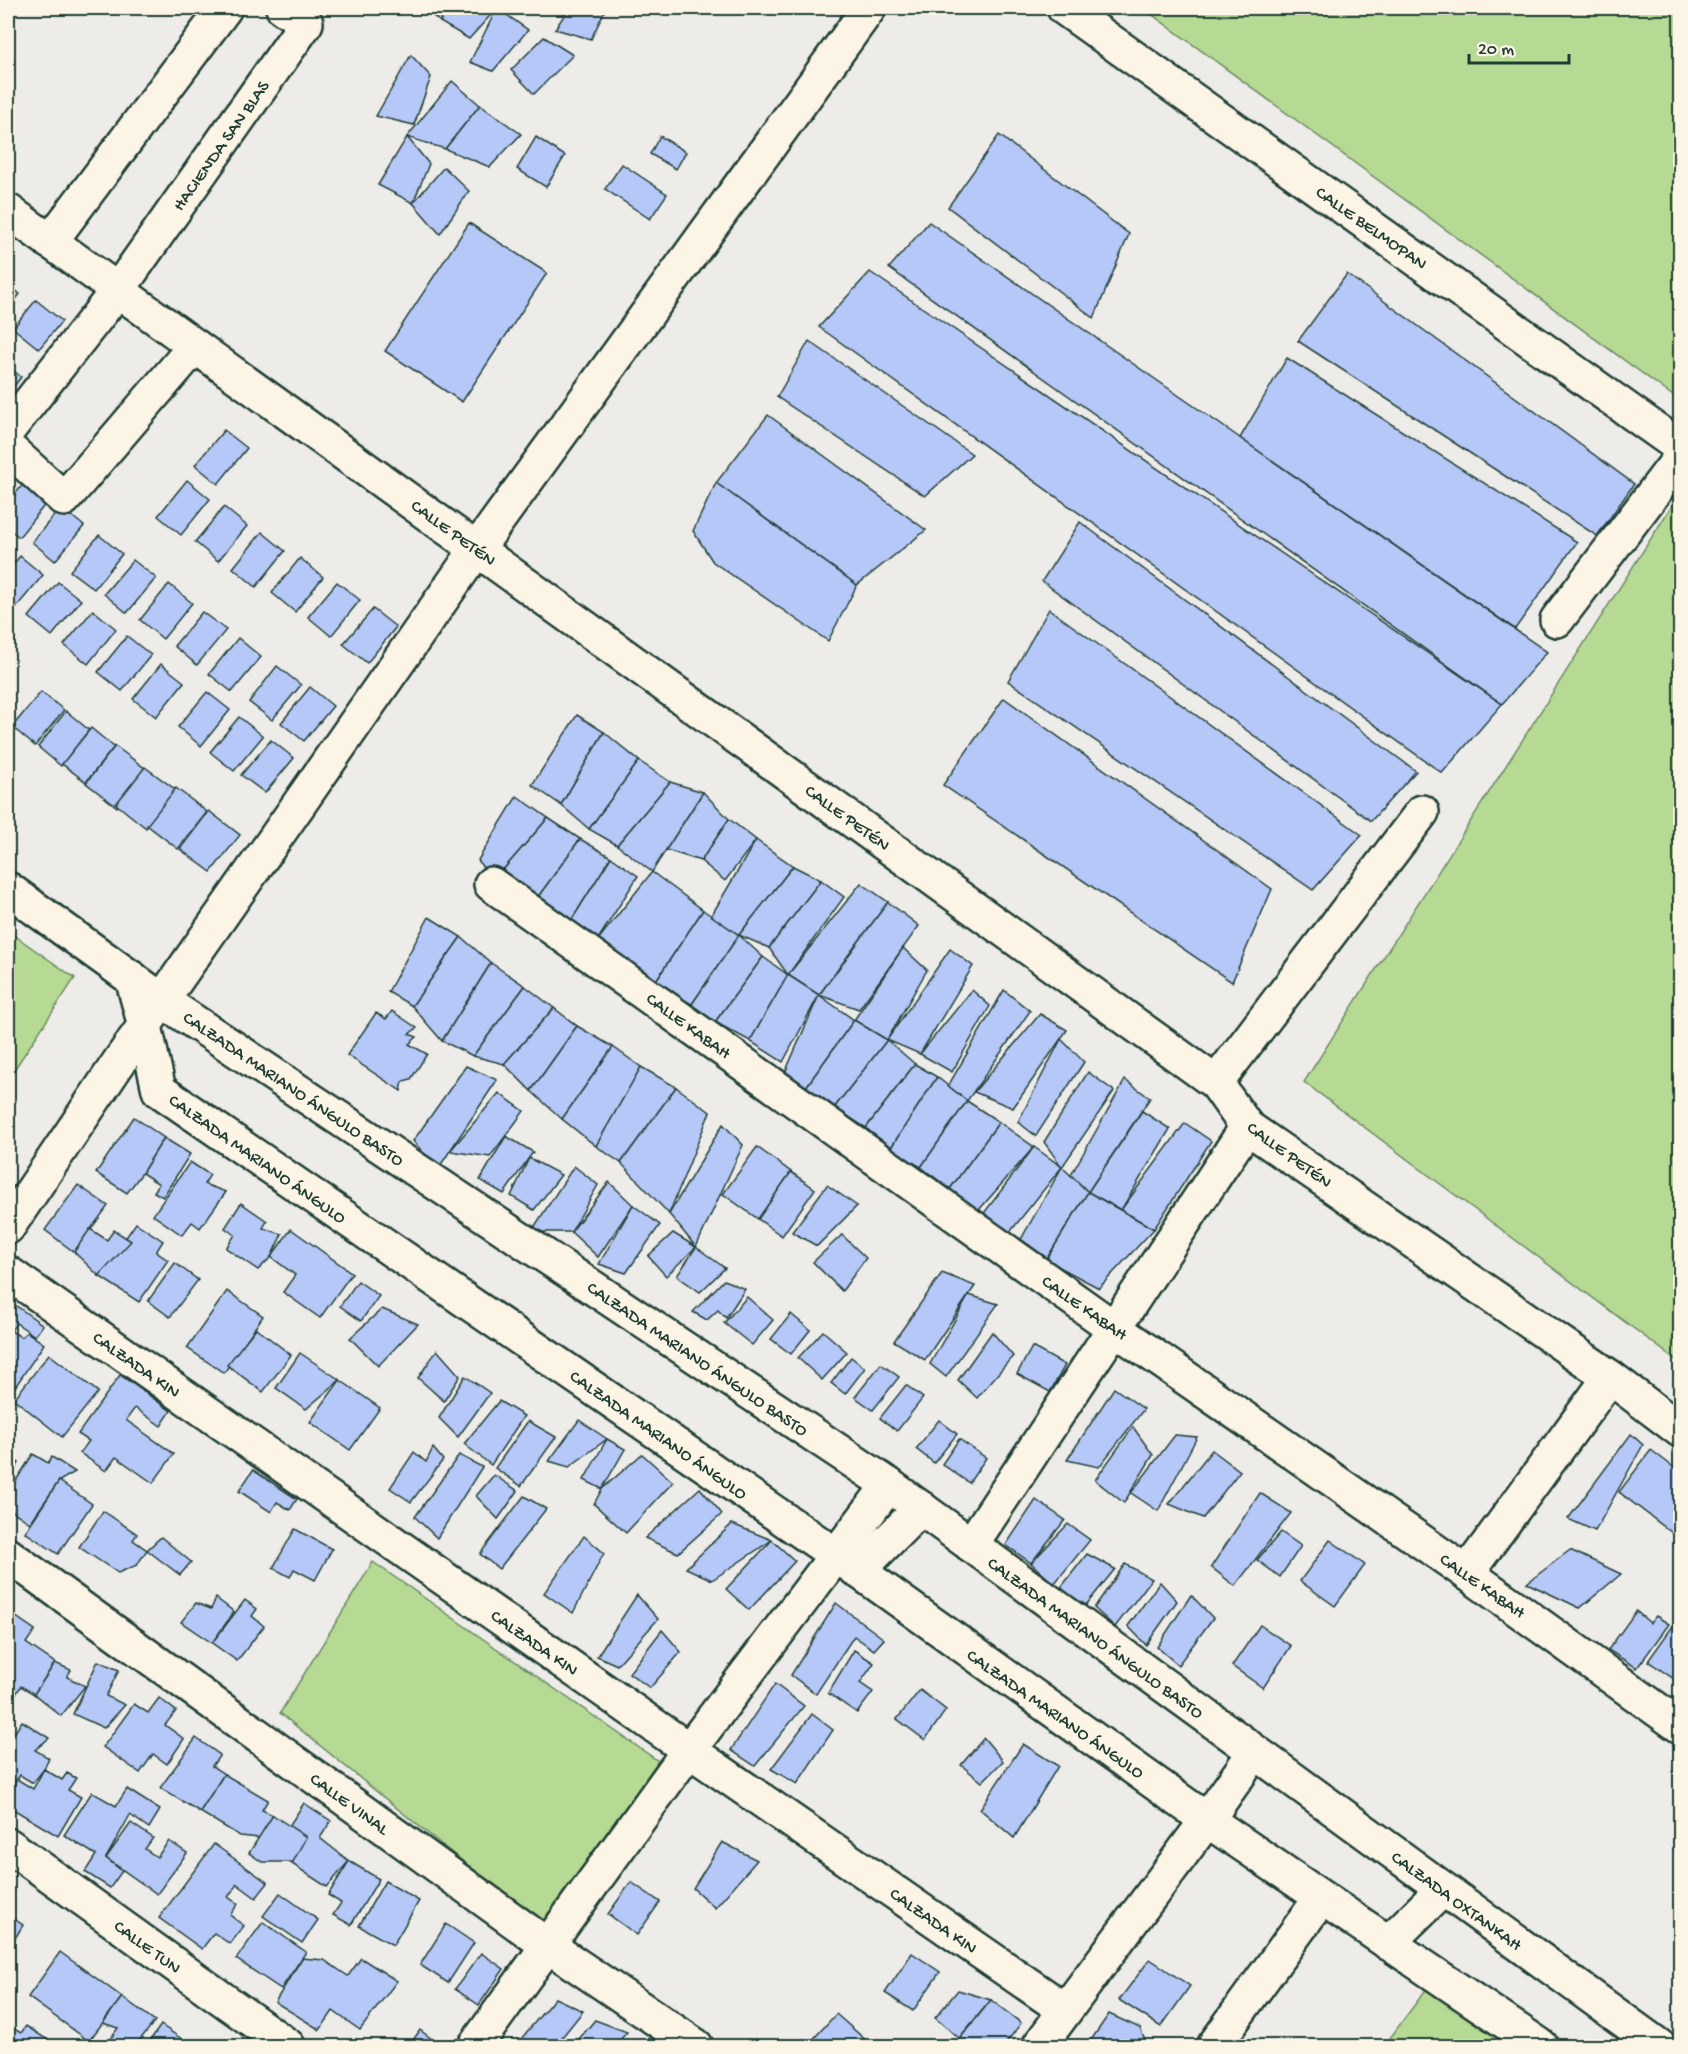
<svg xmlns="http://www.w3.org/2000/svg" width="1688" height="2054" font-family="'Gochi Hand',sans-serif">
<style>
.green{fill:#b6d993;stroke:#6a8b64;stroke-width:1.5}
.building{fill:#b6c8f8;stroke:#1f3d34;stroke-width:1.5}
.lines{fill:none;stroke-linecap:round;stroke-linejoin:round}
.minor-casing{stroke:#1f3d34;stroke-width:38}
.minor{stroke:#fcf5e5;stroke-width:33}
.labels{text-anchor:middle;stroke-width:4.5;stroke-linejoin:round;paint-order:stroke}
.street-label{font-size:18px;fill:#1f3d34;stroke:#fcf5e5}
</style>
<rect width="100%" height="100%" fill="#eeece9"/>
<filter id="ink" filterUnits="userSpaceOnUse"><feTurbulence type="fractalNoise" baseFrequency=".0167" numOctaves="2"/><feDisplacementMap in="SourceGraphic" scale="12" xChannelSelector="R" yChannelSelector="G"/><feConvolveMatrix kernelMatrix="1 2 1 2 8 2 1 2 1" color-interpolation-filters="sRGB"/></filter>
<g filter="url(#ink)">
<g class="green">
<path d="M1143 8H1680V401Z"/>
<path d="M1680 493V1363L1304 1082Z"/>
<path d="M8 931 75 978 8 1079Z"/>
<path d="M373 1562 658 1761 543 1927 280 1713Z"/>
<path d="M1433 1980 1520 2046H1384Z"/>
</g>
<g class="building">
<path d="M424 8H444L440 22Z"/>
<path d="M448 8H497L469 39 440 22Z"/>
<path d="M497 8 528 30 493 71 470 62Z"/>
<path d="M569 8H606L591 39 555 29Z"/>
<path d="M544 37 573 55 534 94 511 70Z"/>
<path d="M411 55 431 77 414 125 376 116Z"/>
<path d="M452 81 480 105 445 149 407 137Z"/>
<path d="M480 105 521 134 490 167 445 149Z"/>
<path d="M999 135 1129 234 1094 318 948 207Z"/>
<path d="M660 136 686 152 676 169 650 154Z"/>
<path d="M407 137 429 164 413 203 378 185Z"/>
<path d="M536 137 565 156 546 187 517 169Z"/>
<path d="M622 164 667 194 650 219 605 189Z"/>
<path d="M444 167 469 191 440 234 413 203Z"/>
<path d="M929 222 1240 438 1547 652 1502 704 889 268Z"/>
<path d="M469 223 547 273 462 402 385 351Z"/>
<path d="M870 272 1502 704 1442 773 819 327Z"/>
<path d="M1347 274 1634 484 1597 536 1298 341Z"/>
<path d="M8 284 20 294 8 309Z"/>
<path d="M36 300 62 321 39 349 13 328Z"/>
<path d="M809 341 972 454 925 496 777 397Z"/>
<path d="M1287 358 1577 542 1515 629 1240 438Z"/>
<path d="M8 366 21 377 8 394Z"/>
<path d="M768 415 926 530 857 585 716 483Z"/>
<path d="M224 430 247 448 218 484 195 465Z"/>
<path d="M187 480 210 499 181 535 158 516Z"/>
<path d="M24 483 47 502 19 537 8 528V503Z"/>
<path d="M716 483 857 585 828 641 713 562 693 531Z"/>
<path d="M61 507 84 526 55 561 32 542Z"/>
<path d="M224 507 247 526 218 561 195 542Z"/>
<path d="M1080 522 1416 771 1371 821 1042 581Z"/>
<path d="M262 532 285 551 256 587 233 568Z"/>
<path d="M99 535 122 554 94 589 70 571Z"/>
<path d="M20 556 43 575 14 610 8 605V571Z"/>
<path d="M300 558 323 577 295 612 272 593Z"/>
<path d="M133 560 156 578 127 613 104 594Z"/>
<path d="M58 582 81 600 52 636 29 617Z"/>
<path d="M337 582 360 600 331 636 308 617Z"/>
<path d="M169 584 192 603 163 639 140 620Z"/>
<path d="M373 609 396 627 367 663 343 644Z"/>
<path d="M1049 609 1362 835 1313 890 1008 681Z"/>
<path d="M93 610 116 629 88 664 64 645Z"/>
<path d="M202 612 226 630 197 665 174 646Z"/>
<path d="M127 636 151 655 122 691 98 672Z"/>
<path d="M238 638 261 657 232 692 209 674Z"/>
<path d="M161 664 184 682 156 717 133 699Z"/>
<path d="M277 666 301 685 272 720 249 702Z"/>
<path d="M310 687 333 706 304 741 281 723Z"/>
<path d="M41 692 64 710 35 746 12 727Z"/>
<path d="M207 692 230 710 201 746 178 727Z"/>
<path d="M1004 698 1272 889 1232 982 943 785Z"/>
<path d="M66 711 89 730 61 766 38 747Z"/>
<path d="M577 715 604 732 561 805 532 785Z"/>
<path d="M239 717 263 736 234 771 210 752Z"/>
<path d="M91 728 114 747 86 782 62 764Z"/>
<path d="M604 732 639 761 589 829 561 805Z"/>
<path d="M271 740 294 758 265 793 241 775Z"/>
<path d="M115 746 146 769 117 807 86 783Z"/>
<path d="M639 761 670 782 617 845 589 829Z"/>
<path d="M145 767 176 790 146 828 116 804Z"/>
<path d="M670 782 703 792 652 872 617 845Z"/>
<path d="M176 788 207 812 178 849 147 825Z"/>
<path d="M703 792 729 819 701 861 666 850Z"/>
<path d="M517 796 548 818 502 871 489 878 478 860Z"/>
<path d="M209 811 240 835 211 872 180 849Z"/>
<path d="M548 818 580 839 535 901 502 871Z"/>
<path d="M729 819 756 840 725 881 701 861Z"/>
<path d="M580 839 611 857 571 921 535 901Z"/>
<path d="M756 840 793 866 739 935 711 916Z"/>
<path d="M611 857 638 876 597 941 571 921Z"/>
<path d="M793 866 821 880 769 948 739 935Z"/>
<path d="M652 872 703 910 653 985 597 941Z"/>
<path d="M821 880 844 897 788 975 769 948Z"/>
<path d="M861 883 888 902 819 995 788 975Z"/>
<path d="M888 902 919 926 859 1009 819 995Z"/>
<path d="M703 910 739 935 692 1004 653 985Z"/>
<path d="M429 917 461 937 412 1006 388 992Z"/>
<path d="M739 935 763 957 715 1022 698 1014 692 1004Z"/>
<path d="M461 937 491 963 442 1041 412 1006Z"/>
<path d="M903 948 927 970 887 1040 854 1020Z"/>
<path d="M950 949 973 966 920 1054 887 1040Z"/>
<path d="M763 957 788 975 750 1041 715 1022Z"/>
<path d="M491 963 525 986 473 1056 442 1041Z"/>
<path d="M788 975 819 995 783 1062 750 1041Z"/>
<path d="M525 986 554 1008 504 1064 473 1056Z"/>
<path d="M972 990 990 1006 952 1072 920 1054Z"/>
<path d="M1004 990 1030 1011 967 1101 948 1086Z"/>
<path d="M819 995 854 1020 804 1090 784 1075Z"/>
<path d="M554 1008 577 1026 531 1091 504 1064Z"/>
<path d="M392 1011 417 1028 409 1034 417 1037 409 1044 427 1054 411 1079 403 1081 401 1091 347 1055 376 1013 386 1019Z"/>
<path d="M1040 1014 1067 1030 1013 1108 974 1092Z"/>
<path d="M854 1020 887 1040 834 1108 804 1090Z"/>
<path d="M577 1026 613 1047 562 1119 531 1091Z"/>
<path d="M1061 1039 1084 1062 1036 1136 1018 1122Z"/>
<path d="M887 1040 915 1064 866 1128 834 1108Z"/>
<path d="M613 1047 641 1067 596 1146 562 1119Z"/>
<path d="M915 1064 937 1077 890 1149 866 1128Z"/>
<path d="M466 1066 497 1080 438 1169 413 1141Z"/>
<path d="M641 1067 676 1087 621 1163 596 1146Z"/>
<path d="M1088 1072 1114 1091 1062 1167 1044 1142Z"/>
<path d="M937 1077 967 1101 921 1167 890 1149Z"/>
<path d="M1125 1080 1150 1098 1088 1192 1071 1175Z"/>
<path d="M676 1087 710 1112 669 1214 621 1163Z"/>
<path d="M499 1093 524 1111 490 1157 450 1151Z"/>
<path d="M967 1101 999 1122 950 1189 921 1167Z"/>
<path d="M1142 1111 1170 1129 1121 1210 1088 1192Z"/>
<path d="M134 1117 164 1138 142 1173 127 1193 96 1173Z"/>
<path d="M999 1122 1034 1147 971 1219 950 1189Z"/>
<path d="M1185 1123 1211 1141 1154 1229 1121 1210Z"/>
<path d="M723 1124 743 1145 696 1247 669 1214Z"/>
<path d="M506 1136 533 1152 504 1194 480 1180Z"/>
<path d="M164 1138 190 1154 163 1197 154 1192 159 1184 142 1173Z"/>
<path d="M757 1147 791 1172 758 1219 723 1194Z"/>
<path d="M1034 1147 1062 1167 1002 1242 975 1225Z"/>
<path d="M529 1158 561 1175 534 1210 511 1196Z"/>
<path d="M190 1162 210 1175 204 1184 226 1192 200 1228 192 1222 182 1235 153 1215Z"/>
<path d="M574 1166 598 1185 571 1232H531Z"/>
<path d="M1062 1167 1088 1192 1046 1260 1020 1241Z"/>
<path d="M791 1172 815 1189 782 1236 758 1219Z"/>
<path d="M609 1182 633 1205 598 1257 571 1232Z"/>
<path d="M78 1185 108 1206 74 1252 45 1230Z"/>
<path d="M827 1185 857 1206 817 1246 792 1232Z"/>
<path d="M1088 1192 1154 1229 1099 1288 1046 1260Z"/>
<path d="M241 1203 267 1221 263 1228 282 1234 271 1257 258 1270 226 1248 235 1235 225 1228Z"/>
<path d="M633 1205 660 1225 626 1273 599 1264Z"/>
<path d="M136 1223 163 1241 156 1252 168 1260 139 1302 99 1276Z"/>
<path d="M90 1229 107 1240 114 1230 131 1241 99 1276 74 1252Z"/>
<path d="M291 1229 352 1273 320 1318 283 1292 295 1275 271 1257Z"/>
<path d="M673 1233 696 1247 666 1276 648 1256Z"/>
<path d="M842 1235 866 1258 842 1291 813 1262Z"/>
<path d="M696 1247 725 1268 700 1292 677 1276Z"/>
<path d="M175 1263 198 1280 170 1317 148 1301Z"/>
<path d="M942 1273 975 1286 925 1360 894 1341Z"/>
<path d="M724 1280 745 1289 726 1318 718 1310 707 1320 693 1312Z"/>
<path d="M358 1281 379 1296 361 1321 340 1306Z"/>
<path d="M227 1291 263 1316 224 1373 187 1348Z"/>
<path d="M969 1295 998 1304 946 1377 930 1364Z"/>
<path d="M747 1297 773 1320 752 1345 724 1323Z"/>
<path d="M8 1300 43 1325 35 1336 16 1323 11 1331 21 1337 27 1332 44 1344 13 1390 8 1386Z"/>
<path d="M382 1309 418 1324 378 1366 350 1338Z"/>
<path d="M791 1314 810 1330 791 1354 771 1339Z"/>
<path d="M256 1328 291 1355 263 1392 227 1365Z"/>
<path d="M823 1331 847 1352 822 1380 798 1358Z"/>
<path d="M992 1332 1013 1356 977 1398 958 1380Z"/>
<path d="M1032 1347 1065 1365 1050 1392 1017 1374Z"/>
<path d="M437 1350 460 1376 444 1401 418 1378Z"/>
<path d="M300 1353 340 1380 306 1409 276 1388Z"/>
<path d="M49 1354 98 1392 62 1437 14 1399Z"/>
<path d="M851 1357 865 1368 845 1394 831 1383Z"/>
<path d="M881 1364 899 1377 873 1410 855 1397Z"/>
<path d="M120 1375 171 1411 161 1426 135 1408 126 1420 174 1454 153 1483 116 1457 106 1471 80 1453 89 1441 78 1434Z"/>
<path d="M465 1376 490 1393 458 1437 439 1418Z"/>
<path d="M340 1380 380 1408 350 1450 310 1422Z"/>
<path d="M906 1385 923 1398 897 1431 880 1418Z"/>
<path d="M1114 1388 1144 1409 1099 1467 1067 1460Z"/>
<path d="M499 1401 524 1416 491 1465 464 1444Z"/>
<path d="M579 1420 607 1439 569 1467 549 1461Z"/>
<path d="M939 1420 957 1434 934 1463 916 1449Z"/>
<path d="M528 1421 556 1437 521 1486 495 1468Z"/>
<path d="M1133 1427 1153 1455 1124 1503 1095 1480Z"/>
<path d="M1631 1434 1643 1445 1595 1531 1568 1519Z"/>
<path d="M1175 1435 1197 1437 1158 1511 1131 1493Z"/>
<path d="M607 1439 625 1449 602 1489 584 1480Z"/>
<path d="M959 1439 986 1458 969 1483 942 1464Z"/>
<path d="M433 1448 443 1460 411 1502 390 1488 414 1452 426 1462Z"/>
<path d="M1212 1450 1240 1471 1203 1518 1169 1504Z"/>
<path d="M1651 1450 1680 1472V1539L1619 1492Z"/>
<path d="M33 1454 48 1463 52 1457 75 1472 59 1481 30 1523 8 1508V1493Z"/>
<path d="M642 1454 673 1482 626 1533 594 1504 602 1489Z"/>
<path d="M459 1455 482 1467 437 1538 415 1517Z"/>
<path d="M8 1456 19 1463 8 1481Z"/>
<path d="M253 1470 297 1499 290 1510 277 1502 271 1512 239 1491Z"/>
<path d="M494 1475 518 1491 498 1519 476 1496Z"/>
<path d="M59 1481 92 1504 58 1554 25 1532Z"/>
<path d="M700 1488 722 1514 678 1553 645 1538Z"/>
<path d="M1260 1493 1291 1513 1235 1586 1211 1567Z"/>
<path d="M524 1496 546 1509 499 1569 480 1554Z"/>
<path d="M1036 1500 1065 1520 1031 1563 1006 1545Z"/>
<path d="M103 1511 137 1534 133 1540 147 1550 137 1565 118 1573 79 1547Z"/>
<path d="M732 1524 772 1540 712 1580 686 1568Z"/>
<path d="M1068 1524 1090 1540 1054 1584 1031 1563Z"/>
<path d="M295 1529 332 1549 315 1580 294 1569 290 1577 273 1568Z"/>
<path d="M1281 1532 1301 1546 1280 1577 1257 1560Z"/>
<path d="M584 1536 604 1553 573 1613 544 1593Z"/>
<path d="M161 1537 191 1562 180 1575 147 1550Z"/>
<path d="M772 1540 795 1561 749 1610 726 1589Z"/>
<path d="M1330 1540 1365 1565 1335 1606 1300 1581Z"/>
<path d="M1570 1550 1621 1574 1580 1608 1527 1583Z"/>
<path d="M1087 1554 1115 1569 1086 1605 1059 1590Z"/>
<path d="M1125 1564 1152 1579 1115 1627 1094 1608Z"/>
<path d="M1160 1582 1177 1601 1146 1645 1128 1626Z"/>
<path d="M637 1595 658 1619 617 1665 597 1656Z"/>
<path d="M1191 1595 1213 1618 1178 1665 1157 1647Z"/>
<path d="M216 1598 234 1612 212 1643 181 1622 196 1603 211 1609Z"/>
<path d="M245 1600 257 1609 252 1616 264 1626 237 1661 212 1643Z"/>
<path d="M836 1603 884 1639 874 1650 854 1636 816 1694 791 1675Z"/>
<path d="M1636 1611 1650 1623 1656 1616 1669 1624 1637 1668 1608 1650Z"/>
<path d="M9 1612 35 1630 26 1643 55 1663 34 1694 21 1686 8 1706V1615Z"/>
<path d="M1680 1616V1683L1648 1661Z"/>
<path d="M1260 1625 1291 1646 1263 1688 1232 1666Z"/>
<path d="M662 1630 681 1652 650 1688 629 1673Z"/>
<path d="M854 1650 874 1663 860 1683 873 1692 857 1713 828 1693Z"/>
<path d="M98 1661 119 1670 106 1696 125 1705 104 1728 73 1714Z"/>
<path d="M55 1663 71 1670 67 1677 85 1686 61 1716 34 1694Z"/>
<path d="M775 1684 804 1706 755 1766 731 1750Z"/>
<path d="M920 1690 946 1710 925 1740 897 1719Z"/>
<path d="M159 1698 176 1711 165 1725 184 1739 167 1764 153 1754 140 1773 103 1747 134 1704 148 1713Z"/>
<path d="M812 1714 833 1730 797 1784 771 1769Z"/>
<path d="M22 1721 49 1738 35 1750 49 1758 44 1769 33 1783 20 1775 10 1791 8 1790V1733L12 1737Z"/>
<path d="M196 1738 220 1755 212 1766 224 1774 200 1812 160 1788Z"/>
<path d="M984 1738 1003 1761 982 1782 961 1765Z"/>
<path d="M1023 1744 1058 1766 1014 1838 980 1809Z"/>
<path d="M44 1769 62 1780 67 1773 76 1778 68 1790 81 1797 58 1836 8 1806V1795L17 1779 33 1789Z"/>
<path d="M224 1774 268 1800 262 1810 273 1815 260 1838 240 1836 200 1812Z"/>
<path d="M127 1789 160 1810 149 1828 130 1815 106 1858 122 1871 110 1888 85 1872 96 1855 64 1835 92 1792 116 1806Z"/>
<path d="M304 1803 331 1821 320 1838 349 1861 327 1887 289 1862 306 1837 289 1826Z"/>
<path d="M273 1815 306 1837 293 1862H262L249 1853Z"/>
<path d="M131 1823 153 1838 145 1849 157 1857 169 1841 187 1853 157 1894 106 1858Z"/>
<path d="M722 1842 757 1860 715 1908 693 1888Z"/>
<path d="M214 1844 268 1883 256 1898 237 1884 228 1897 238 1904 230 1915 244 1926 230 1944 214 1933 202 1949 159 1918Z"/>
<path d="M349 1861 379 1879 351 1925 333 1915 341 1903 328 1895Z"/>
<path d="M385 1881 419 1901 393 1945 359 1926Z"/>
<path d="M631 1882 660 1902 637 1935 608 1914Z"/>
<path d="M280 1893 318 1920 302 1943 263 1916Z"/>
<path d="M8 1915 23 1925 8 1950Z"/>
<path d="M263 1922 306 1952 281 1989 236 1959Z"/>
<path d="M446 1924 474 1943 448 1983 420 1965Z"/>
<path d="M60 1952 122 1997 89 2041 28 1997Z"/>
<path d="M481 1953 504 1969 479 2005 455 1989Z"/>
<path d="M912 1953 940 1972 913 2011 885 1993Z"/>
<path d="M302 1958 324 1960 348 1976 361 1958 397 1981 360 2030 333 2011 320 2030 275 2002Z"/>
<path d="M1150 1959 1190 1986 1161 2027 1119 2000Z"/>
<path d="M958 1990 991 2000 959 2038 935 2018Z"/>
<path d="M122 1997 155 2021 135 2046H105L118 2028 103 2023Z"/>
<path d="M555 1998 583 2011 555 2046 516 2045Z"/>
<path d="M991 2000 1021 2023 1004 2046H954Z"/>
<path d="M836 2014 868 2042 864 2046H807Z"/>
<path d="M1109 2014 1140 2028 1147 2046H1087Z"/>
<path d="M595 2020 627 2032 615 2046H573Z"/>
<path d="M161 2025 192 2046H146Z"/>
<path d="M9 2026 21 2033 26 2026 48 2040 41 2046H8Z"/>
<path d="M420 2030 441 2046H409Z"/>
</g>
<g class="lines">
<g class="minor-casing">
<g id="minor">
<path d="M1064 8 1680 447"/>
<path d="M8 211 1216 1083 1247 1127 1610 1377 1680 1430"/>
<path d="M50 242 225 8"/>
<path d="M8 430 118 290 306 23 283 8"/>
<path d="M8 448 64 499 195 346"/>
<path d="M1557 620 1680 458"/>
<path d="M491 884 1114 1328 1467 1573 1680 1726"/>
<path d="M8 889 163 1001 889 1485 1659 2046"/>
<path d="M132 978 145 1026 159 1090 836 1555 1207 1820 1541 2046"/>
<path d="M1216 1083 1422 812"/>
<path d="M8 1227 119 1062 477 549 869 8"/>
<path d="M8 1273 689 1750 1065 2010"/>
<path d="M971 1545 1247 1127"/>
<path d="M8 1555 547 1945 696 2046"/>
<path d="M858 1571 921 1508"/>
<path d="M1467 1573 1610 1377"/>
<path d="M8 1845 288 2046"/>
<path d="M1388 1943 1443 1889"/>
<path d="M475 2046 689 1750 889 1485"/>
<path d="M1039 2046 1207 1820 1254 1753"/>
<path d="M1214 2046 1321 1898"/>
</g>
</g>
<use href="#minor" class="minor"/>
</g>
</g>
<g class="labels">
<g class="street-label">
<text transform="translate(220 145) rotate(-55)" y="6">HACIENDA SAN BLAS</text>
<text transform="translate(1372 227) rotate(35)" y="6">CALLE BELMOPAN</text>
<text transform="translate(454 532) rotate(36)" y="6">CALLE PETÉN</text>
<text transform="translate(848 817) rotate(36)" y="6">CALLE PETÉN</text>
<text transform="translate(689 1025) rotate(36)" y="6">CALLE KABAH</text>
<text transform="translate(294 1088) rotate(34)" y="6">CALZADA MARIANO ÁNGULO BASTO</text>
<text transform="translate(1290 1154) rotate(36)" y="6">CALLE PETÉN</text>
<text transform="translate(258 1158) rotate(35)" y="6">CALZADA MARIANO ÁNGULO</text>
<text transform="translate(1085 1307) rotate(35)" y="6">CALLE KABAH</text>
<text transform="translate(698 1358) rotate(34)" y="6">CALZADA MARIANO ÁNGULO BASTO</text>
<text transform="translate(137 1364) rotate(35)" y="6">CALZADA KIN</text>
<text transform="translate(659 1434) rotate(35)" y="6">CALZADA MARIANO ÁNGULO</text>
<text transform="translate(1483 1585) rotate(35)" y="6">CALLE KABAH</text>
<text transform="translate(1096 1637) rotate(36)" y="6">CALZADA MARIANO ÁNGULO BASTO</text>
<text transform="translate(535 1642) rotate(35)" y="6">CALZADA KIN</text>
<text transform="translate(1056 1713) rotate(35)" y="6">CALZADA MARIANO ÁNGULO</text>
<text transform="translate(350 1803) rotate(36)" y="6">CALLE VINAL</text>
<text transform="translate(1457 1900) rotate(36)" y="6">CALZADA OXTANKAH</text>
<text transform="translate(934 1920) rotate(35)" y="6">CALZADA KIN</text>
<text transform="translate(148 1946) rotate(36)" y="6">CALLE TUN</text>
</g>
</g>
<rect width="1688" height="2054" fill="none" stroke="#fcf5e5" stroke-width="30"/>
<rect x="15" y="15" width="1658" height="2024" fill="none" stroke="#1f3d34" stroke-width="2" filter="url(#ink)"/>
<path d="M1469 54v9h100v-9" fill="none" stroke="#1f3d34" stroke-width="3"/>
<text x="1478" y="54" font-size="18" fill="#1f3d34" stroke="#fcf5e5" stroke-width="4.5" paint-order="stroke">20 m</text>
</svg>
